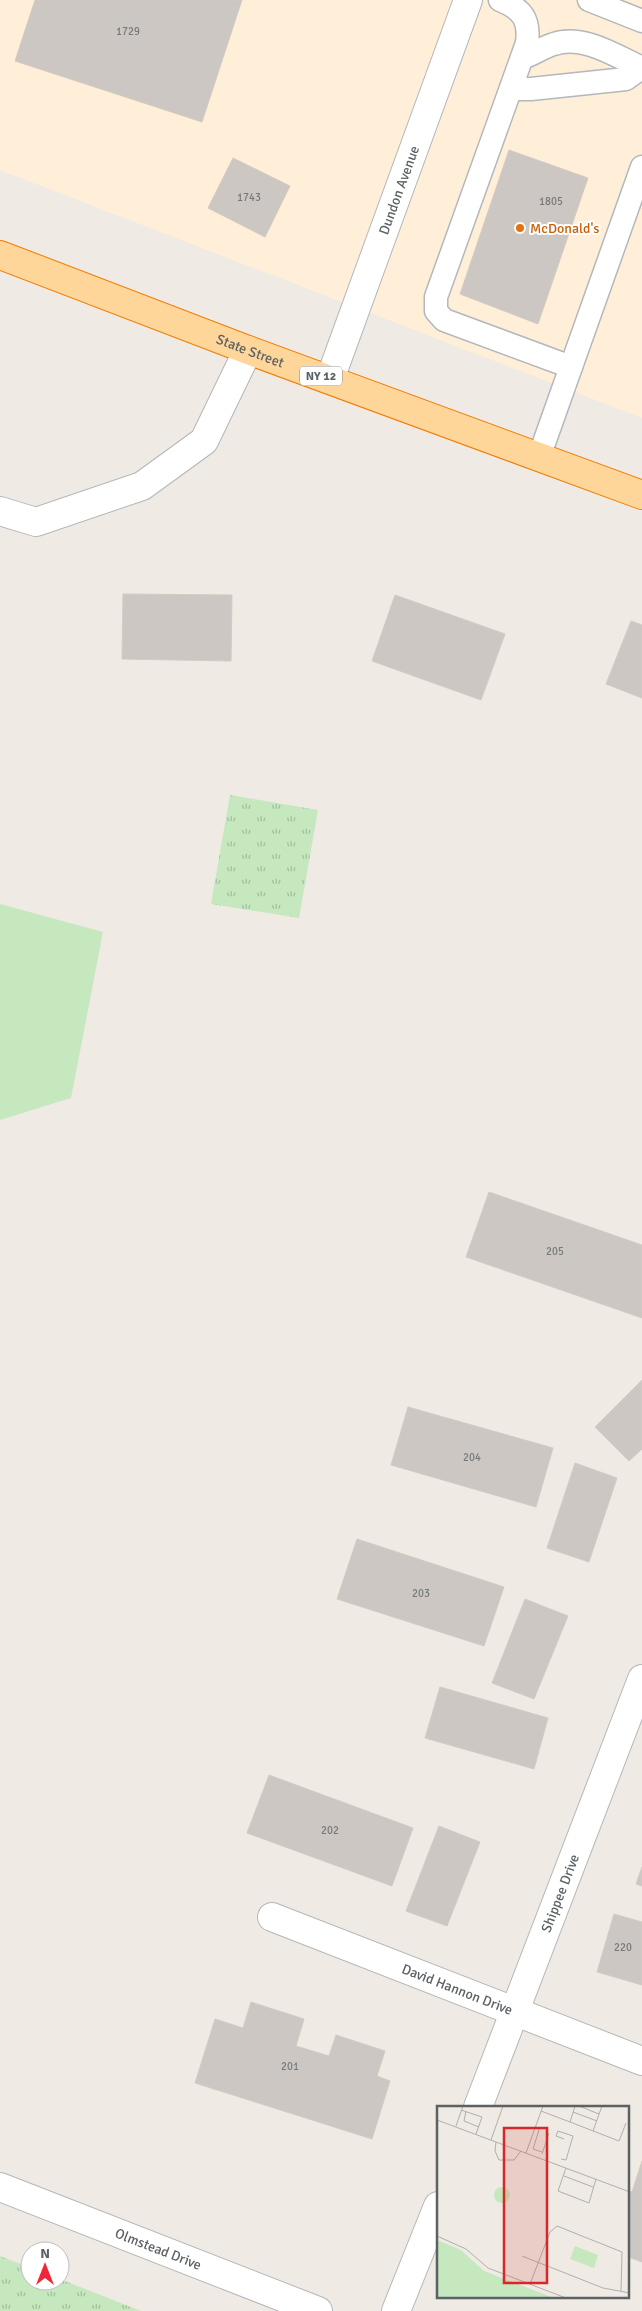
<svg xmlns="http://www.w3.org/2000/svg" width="642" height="2311" font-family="Signika,sans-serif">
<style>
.commercial{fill:#ffefd8}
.park{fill:url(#park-tufts)}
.garden{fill:#c5e8be}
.building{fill:#ccc7c2;stroke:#d4cbc1}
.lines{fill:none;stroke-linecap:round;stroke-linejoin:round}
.service-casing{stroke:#b4b7bb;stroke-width:25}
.minor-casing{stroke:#b4b7bb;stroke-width:30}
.trunk-casing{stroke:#f27b00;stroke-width:30}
.service{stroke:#fff;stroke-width:22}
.minor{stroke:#fff;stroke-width:28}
.trunk{stroke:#ffd699;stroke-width:28}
.food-dot{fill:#e8710a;stroke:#fff;stroke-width:2}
.labels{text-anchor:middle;stroke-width:4;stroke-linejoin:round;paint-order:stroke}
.number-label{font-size:11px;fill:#777a7c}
.shield{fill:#fff;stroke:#8c9093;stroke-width:1}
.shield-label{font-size:12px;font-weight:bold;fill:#5b6165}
.street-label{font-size:14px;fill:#5b6165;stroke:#fff}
.food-label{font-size:14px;fill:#c56008;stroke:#fff;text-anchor:start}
.inset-road{fill:none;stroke:#b0afad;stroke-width:1}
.view{fill:#d62828;fill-opacity:0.15;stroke:#d62828;stroke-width:2.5}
.inset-edge{fill:none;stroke:#5b6165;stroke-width:2.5}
</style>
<defs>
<pattern id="park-tufts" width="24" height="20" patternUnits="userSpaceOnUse" patternTransform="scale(1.25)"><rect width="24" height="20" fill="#c5e8be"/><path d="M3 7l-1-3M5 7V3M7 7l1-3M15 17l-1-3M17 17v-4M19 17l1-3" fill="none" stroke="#a3bf9e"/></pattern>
</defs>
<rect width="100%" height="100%" fill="#efeae3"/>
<path class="commercial" d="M0 0H642V418L0 170Z"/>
<g class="park">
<path d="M230 795 318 810 299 918 211 904Z"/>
<path d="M0 2256 30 2268V2281L60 2279 141 2311H0Z"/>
</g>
<path class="garden" d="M0 904 103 932 71 1098 0 1120Z"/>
<g class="building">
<path d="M35 0H242L202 122 15 61Z"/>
<path d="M509 150 588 178 538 324 460 294Z"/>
<path d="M233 158 290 186 265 237 208 208Z"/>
<path d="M123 594 232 595 231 661 122 659Z"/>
<path d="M395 595 505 634 481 700 372 661Z"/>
<path d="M631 621 642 625V698L606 684Z"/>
<path d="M489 1192 642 1245V1318L466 1257Z"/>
<path d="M642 1380V1449L629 1461 595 1427Z"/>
<path d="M408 1407 553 1448 536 1507 391 1465Z"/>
<path d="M575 1463 617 1478 589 1562 547 1548Z"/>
<path d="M357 1539 504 1587 484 1646 337 1599Z"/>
<path d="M525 1599 568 1616 534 1699 492 1683Z"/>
<path d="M440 1687 548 1718 534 1769 425 1738Z"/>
<path d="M269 1775 413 1828 392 1886 247 1833Z"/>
<path d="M439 1826 480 1842 447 1926 406 1911Z"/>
<path d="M642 1867V1886L636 1884Z"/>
<path d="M614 1914 642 1922V1985L597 1972Z"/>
<path d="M251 2002 304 2019 296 2046 329 2056 336 2035 385 2051 377 2076 390 2081 372 2139 195 2083 215 2019 243 2028Z"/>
<path d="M642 2161V2262L628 2257V2191L632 2192Z"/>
</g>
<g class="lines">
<g class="service-casing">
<g id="service">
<path d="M500 0C522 9 530 19 527 43L436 297V311L444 320 571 367"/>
<path d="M589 0 642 21"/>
<path d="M522 58C534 54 543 47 554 44 583 34 616 56 642 68"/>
<path d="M511 89H531L626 79 641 68"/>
<path d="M539 457 642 167"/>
</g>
</g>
<g class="minor-casing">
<g id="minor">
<path id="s1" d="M330 379 468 0"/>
<path d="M0 511 36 522 142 486 204 441 248 350"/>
<path id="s2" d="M272 1917 642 2061"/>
<path id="s3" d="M478 2107 642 1679"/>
<path id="s4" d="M0 2187 318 2311"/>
<path d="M396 2311 438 2206"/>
</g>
</g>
<g class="trunk-casing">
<g id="trunk">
<path id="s5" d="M0 255 248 350 642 495"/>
</g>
</g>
<use href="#service" class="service"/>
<use href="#minor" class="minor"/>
<use href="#trunk" class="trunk"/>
</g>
<circle class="food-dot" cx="520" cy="228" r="5"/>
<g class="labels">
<g class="number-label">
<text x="128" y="35">1729</text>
<text x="249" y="201">1743</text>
<text x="551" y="205">1805</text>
<text x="555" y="1255">205</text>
<text x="472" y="1461">204</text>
<text x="421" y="1597">203</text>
<text x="330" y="1834">202</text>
<text x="623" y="1951">220</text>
<text x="290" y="2070">201</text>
</g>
<rect class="shield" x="300" y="366.5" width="42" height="19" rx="4"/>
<g class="shield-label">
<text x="321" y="380">NY 12</text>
</g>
<g class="street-label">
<text dy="5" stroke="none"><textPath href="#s1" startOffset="201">Dundon Avenue</textPath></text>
<text dy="5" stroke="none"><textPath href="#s5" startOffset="268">State Street</textPath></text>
<text dy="5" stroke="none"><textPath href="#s3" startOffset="229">Shippee Drive</textPath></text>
<text dy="5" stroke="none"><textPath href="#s2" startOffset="199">David Hannon Drive</textPath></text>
<text dy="5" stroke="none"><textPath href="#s4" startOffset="170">Olmstead Drive</textPath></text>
</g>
<g class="food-label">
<text x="530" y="233">McDonald's</text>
</g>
</g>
<g transform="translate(437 2106)">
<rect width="192" height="192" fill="#efeae3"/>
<path d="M0 134 24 144 47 165 117 192H0ZM138 140 161 149 157 162 133 153Z" fill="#c5e8be"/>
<path d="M57 89a8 8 0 1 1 16 0a8 8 0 1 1-16 0Z" fill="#c5e8be"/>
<path class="inset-road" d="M142 0 162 8M24 4 45 11 39 28M29 5 27 15 42 21M104 5 133 16 138 0M136 6 160 15M0 14 193 86M133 16 182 35 189 17M19 20 26 0M99 21 102 24 96 43 105 46M156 25 165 0M54 34 66 0M59 36 58 45 62 54H77L84 45M89 47 106 0M105 48 112 27M124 53 129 54 136 30 121 25 119 30 127 33M129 62 121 85 152 97 159 73M127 70 156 81M0 130 29 143 51 162 129 192M85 150 166 182 193 187M93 178 113 126 120 120 185 146 184 185"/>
<path class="view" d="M67 22H110V177H67Z"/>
<rect width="192" height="192" class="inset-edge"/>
</g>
<g transform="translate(45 2266)"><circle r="24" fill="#ffffff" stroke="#bdc0c1"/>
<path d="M0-4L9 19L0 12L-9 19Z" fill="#f2263a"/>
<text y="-8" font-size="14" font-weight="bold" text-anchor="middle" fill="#5b6165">N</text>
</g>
</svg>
